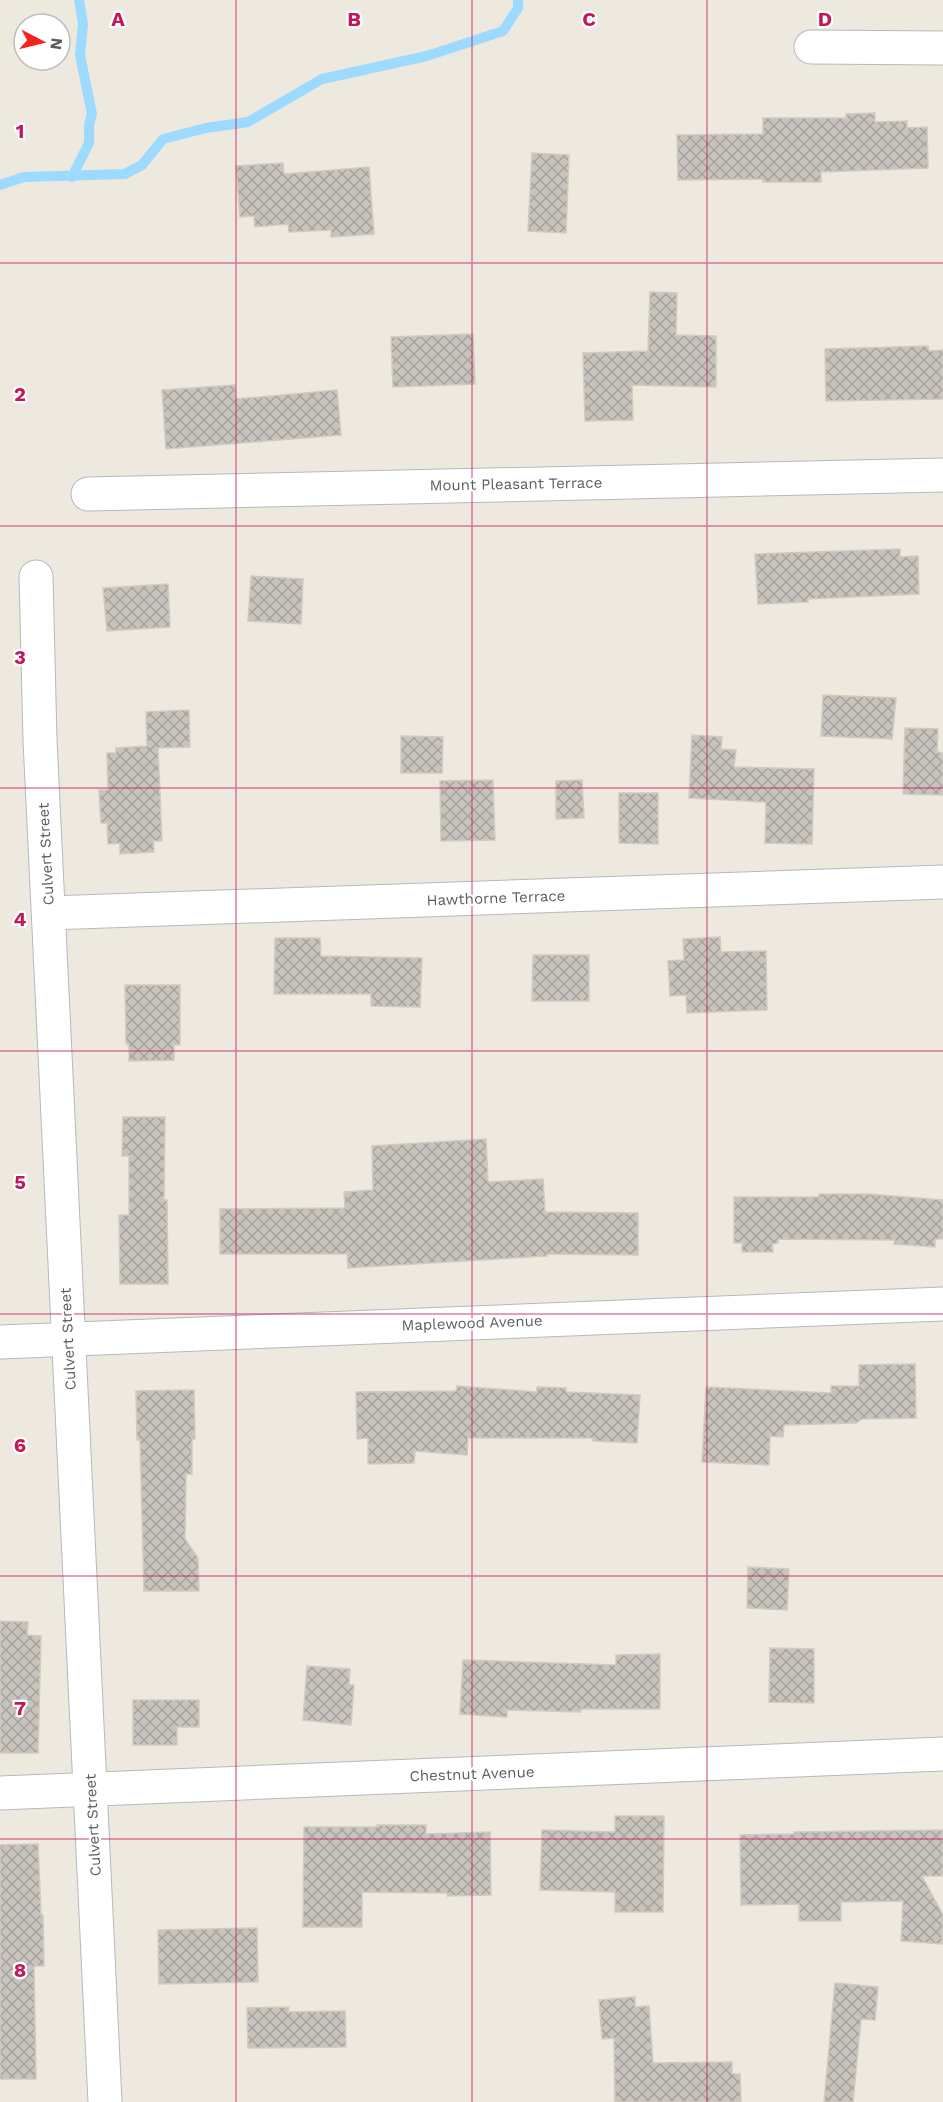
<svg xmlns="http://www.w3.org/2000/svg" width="943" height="2102" font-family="'Work Sans',sans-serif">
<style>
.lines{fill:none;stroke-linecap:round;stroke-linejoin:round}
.stream{stroke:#9ddaff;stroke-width:10}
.building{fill:url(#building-cross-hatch);stroke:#d2cabe;stroke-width:1.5}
.minor-casing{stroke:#b5b9be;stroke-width:35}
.minor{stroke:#fff;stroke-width:33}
.grid{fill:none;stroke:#c2185b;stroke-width:1.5;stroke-opacity:0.55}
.labels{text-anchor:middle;stroke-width:4.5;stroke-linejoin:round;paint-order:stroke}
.street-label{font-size:15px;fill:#585d62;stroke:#fff}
.grid-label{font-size:20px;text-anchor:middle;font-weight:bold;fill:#c2185b;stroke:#fff;stroke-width:4.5;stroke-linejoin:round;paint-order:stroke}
</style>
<defs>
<pattern id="building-cross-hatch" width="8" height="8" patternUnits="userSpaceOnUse" patternTransform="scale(1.5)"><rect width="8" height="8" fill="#c8c3bd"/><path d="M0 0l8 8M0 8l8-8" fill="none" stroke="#a5a29d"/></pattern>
</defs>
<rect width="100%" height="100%" fill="#ede9df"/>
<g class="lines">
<g class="stream">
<path d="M72 177 89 143V125L92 114 80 55 83 24 79 0"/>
<path d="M0 185 24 177 125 174 142 165 163 139 206 128 248 122 322 79 427 56 503 31 518 8V0"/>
</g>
</g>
<g class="building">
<path d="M875 113V122L907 121V128L927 127 928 168 821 172V182H763V179L678 180 677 135 763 134V118H846V114Z"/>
<path d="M532 153 569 155 566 233 528 231Z"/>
<path d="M283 163 284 174 369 167 374 234 331 237V230L289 232 288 224 255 227 254 216 240 217 236 166Z"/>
<path d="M650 292 677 293 676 335 716 336V387L632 385 633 420 585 421 583 353 648 351Z"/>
<path d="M473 334 475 384 393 387 391 337Z"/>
<path d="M928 346 929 351 943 350V399L826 401 825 349Z"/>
<path d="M235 385 236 399 337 390 341 435 166 449 162 390Z"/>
<path d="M900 549V557L918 556 919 594 808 599V602L758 604 755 554Z"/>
<path d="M251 576 303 579 301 624 248 621Z"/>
<path d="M168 584 170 627 107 631 103 588Z"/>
<path d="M823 695 896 698 892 739 821 736Z"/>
<path d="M189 710 190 747 158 748 162 841H153L154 852 120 854V843L108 844 107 823H101L99 790H108L107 753H116V748L147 746 146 712Z"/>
<path d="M905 728 938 729 937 752 943 753V795L903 794Z"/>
<path d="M692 735 722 737 721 749 736 750 734 767 814 769 812 844 765 843 766 802 689 798Z"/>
<path d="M401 736 443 737 442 773H401Z"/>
<path d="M493 780 495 840 441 841 440 781Z"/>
<path d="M582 780 584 818 556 819V781Z"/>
<path d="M619 793H658V844L619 843Z"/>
<path d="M720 937 721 952 766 951 767 1010 687 1013 686 995 670 996 668 961 684 960 683 939Z"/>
<path d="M275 938H320L321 956 422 958 420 1007 371 1006V994H274Z"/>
<path d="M533 955H589V1001H532Z"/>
<path d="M125 985H180V1045H174V1060L129 1061V1046L126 1043Z"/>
<path d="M123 1117H165L164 1200H167L168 1284H120L119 1215H129V1156H122Z"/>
<path d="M486 1139 488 1182 543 1179 545 1212 638 1213V1255L547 1254V1256L348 1268 347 1254H220V1209L345 1208 344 1192 373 1190 372 1146Z"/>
<path d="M819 1194H868L943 1200V1239H935V1247L894 1244 895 1240 778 1239V1243L772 1244 773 1252H742V1243H734V1197H819Z"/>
<path d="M915 1364 916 1418 862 1419 856 1423 784 1425 783 1437 770 1436 769 1465 702 1462 706 1387 831 1393V1386H859V1365Z"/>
<path d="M457 1386 537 1392V1387L566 1388V1392L640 1395 637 1443 593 1441V1438H468L467 1455 415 1451 414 1463 368 1464V1438L357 1439 356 1392 456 1391Z"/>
<path d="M194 1390 195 1439H192V1474H186L185 1539 198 1558 199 1591H144L140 1440H137L136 1391Z"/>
<path d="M748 1567 789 1569 787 1610 747 1608Z"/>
<path d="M0 1621 28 1622 27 1635 41 1636 38 1753H0Z"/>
<path d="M770 1648 814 1649V1703L769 1702Z"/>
<path d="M660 1654V1709H581V1712L507 1710V1717L460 1714 463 1660 616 1665V1655Z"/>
<path d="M307 1666 350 1669 349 1685H354L351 1725 303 1720Z"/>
<path d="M133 1700H199V1727H177V1745H133Z"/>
<path d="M615 1816H664L663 1912H615V1892L540 1890 542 1830 615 1832Z"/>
<path d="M377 1825H426V1834L490 1832 491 1895 447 1896V1893L362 1892V1927H303L304 1827H377Z"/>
<path d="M943 1830V1876H922L943 1915 942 1944 901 1941 903 1901 841 1902V1921H799V1904L741 1905 740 1835 794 1834V1832Z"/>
<path d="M38 1844 41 1915H43L44 1966H34L36 2079H0V1845Z"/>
<path d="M257 1928 258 1982 159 1984 158 1930Z"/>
<path d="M835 1983 878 1987 875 2020 861 2019 853 2102H824Z"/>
<path d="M635 1997V2007L649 2006 653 2063 732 2062V2074H740L741 2102H615L614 2038 602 2039 599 2000Z"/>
<path d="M289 2007 288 2012 345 2011 346 2047 248 2048 247 2008Z"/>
</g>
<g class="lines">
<g class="minor-casing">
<g id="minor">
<path d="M811 47 943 48"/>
<path d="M88 494 943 475"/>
<path d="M36 577 40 740 105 2102"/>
<path d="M49 913 943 882"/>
<path d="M0 1342 943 1304"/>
<path d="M0 1793 943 1754"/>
</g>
</g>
<use href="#minor" class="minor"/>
</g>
<path class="grid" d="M236 0V2102M472 0V2102M707 0V2102M0 263H943M0 526H943M0 788H943M0 1051H943M0 1314H943M0 1576H943M0 1839H943"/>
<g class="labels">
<g class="street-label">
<text transform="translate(516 484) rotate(-1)" y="5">Mount Pleasant Terrace</text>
<text transform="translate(46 854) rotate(-93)" y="5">Culvert Street</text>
<text transform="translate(496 898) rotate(-2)" y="5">Hawthorne Terrace</text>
<text transform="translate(472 1323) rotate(-2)" y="5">Maplewood Avenue</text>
<text transform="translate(68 1339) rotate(-93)" y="5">Culvert Street</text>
<text transform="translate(472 1774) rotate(-2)" y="5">Chestnut Avenue</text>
<text transform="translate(93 1825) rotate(-93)" y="5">Culvert Street</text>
</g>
</g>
<g class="grid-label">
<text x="118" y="26">A</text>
<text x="354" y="26">B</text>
<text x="589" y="26">C</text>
<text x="825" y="26">D</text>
<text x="20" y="138">1</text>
<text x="20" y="401">2</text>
<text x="20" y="664">3</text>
<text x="20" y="926">4</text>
<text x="20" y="1189">5</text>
<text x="20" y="1452">6</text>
<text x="20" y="1715">7</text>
<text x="20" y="1977">8</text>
</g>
<g transform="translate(42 42) rotate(97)"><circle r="28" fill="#ffffff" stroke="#bcbec0" stroke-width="1.5"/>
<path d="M0-4.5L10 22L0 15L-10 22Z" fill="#f4231f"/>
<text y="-9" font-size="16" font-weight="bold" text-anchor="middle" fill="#585d62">N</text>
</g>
</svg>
